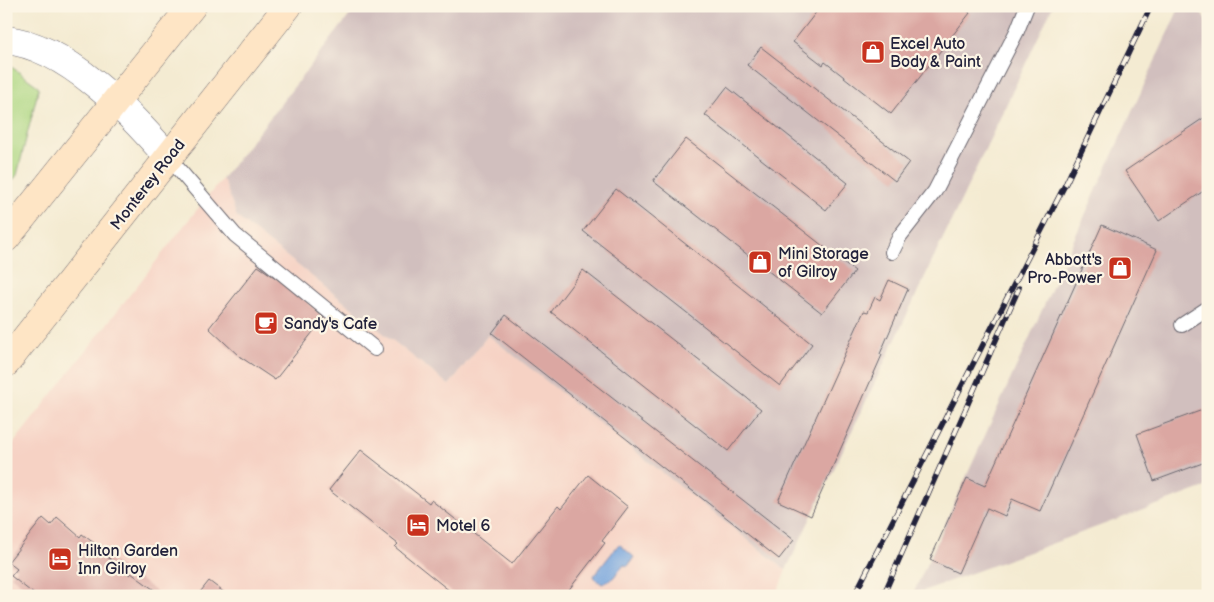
<svg xmlns="http://www.w3.org/2000/svg" width="1214" height="602" font-family="'Balsamiq Sans',sans-serif">
<style>
.built{fill:#f6d2c4}
.industrial{fill:#d1bfbe}
.green{fill:#add782;stroke:#687c5e}
.water{fill:#73a3dd;stroke:#4a628c}
.building{fill:#dba7a2}
.lines{fill:none;stroke-linecap:round;stroke-linejoin:round}
.service-casing{stroke:#6c6870;stroke-width:16}
.minor-casing{stroke:#6c6870;stroke-width:29}
.secondary-casing{stroke:#6c6870;stroke-width:29}
.service{stroke:#fff;stroke-width:14}
.minor{stroke:#fff;stroke-width:28}
.secondary{stroke:#fee5c5;stroke-width:28}
.rail-casing{stroke:#22223b;stroke-width:5.5}
.rail{stroke:#fcf5e5;stroke-width:4;stroke-dasharray:11;stroke-linecap:butt}
.labels{text-anchor:middle;stroke-width:4.5;stroke-linejoin:round;paint-order:stroke}
.poi-label{font-size:16px;fill:#22223b;stroke:#fcf5e5;text-anchor:start}
.street-label{font-size:16px;fill:#22223b;stroke:#fcf5e5}
</style>
<rect width="100%" height="100%" fill="#fcf5e5"/>
<filter id="ink" filterUnits="userSpaceOnUse"><feTurbulence type="fractalNoise" baseFrequency=".02" numOctaves="2"/><feDisplacementMap in="SourceGraphic" scale="10" xChannelSelector="R" yChannelSelector="G"/><feConvolveMatrix kernelMatrix="1 2 1 2 8 2 1 2 1" color-interpolation-filters="sRGB"/></filter>
<filter id="wash" filterUnits="userSpaceOnUse"><feTurbulence type="fractalNoise" baseFrequency=".0096" numOctaves="4" result="noise"/><feDisplacementMap in="SourceGraphic" scale="20" xChannelSelector="R" yChannelSelector="G"/><feGaussianBlur stdDeviation="1.12" result="paint"/><feColorMatrix in="noise" values="0 0 0 0 0 0 0 0 0 0 0 0 0 0 0 0 0 1.4 0 .05"/><feComposite in="paint" operator="in"/></filter>
<g filter="url(#wash)">
<rect width="100%" height="100%" fill="#f4ebd2"/>
<path class="built" d="M222 179 225 183 237 217 449 385 488 335 786 570 776 596H6V453L187 222Z"/>
<g class="industrial">
<path d="M357 6H1053L786 570 488 335 449 385 237 217 225 183 222 179Z"/>
<path d="M1180 6H1197L1208 24V486L923 591 914 592Z"/>
</g>
<path class="green" d="M6 63 39 87 17 175 6 189Z"/>
<path class="water" d="M619 544 634 557 628 566 624 565 612 579 602 584 593 577Z"/>
<g id="blocks">
<g class="building">
<path d="M821 6H962L970 13 891 114 825 62 823 65 793 42Z"/>
<path d="M761 47 909 162 895 181 747 65Z"/>
<path d="M727 87 848 183 826 210 705 115Z"/>
<path d="M1208 115V188L1159 221 1125 171Z"/>
<path d="M686 139 855 271 822 313 653 181Z"/>
<path d="M616 189 812 344 780 386 583 231Z"/>
<path d="M1102 225 1157 250 1040 511 1012 499 1005 516 987 508 958 573 930 560 967 478 985 486Z"/>
<path d="M258 266 292 289 324 318 275 380 239 356 209 328Z"/>
<path d="M583 270 761 409 728 451 551 312Z"/>
<path d="M889 280 908 289 880 354 882 355 811 516 778 501 864 311 868 312 875 297 880 300Z"/>
<path d="M506 315 794 540 779 559 492 333Z"/>
<path d="M1208 408V461L1154 481 1137 434Z"/>
<path d="M361 450 429 503 431 500 512 564 558 506 561 509 588 475 628 507 602 541 605 543 564 596H456L395 547 398 544 329 490Z"/>
<path d="M57 517 80 537 82 534 107 553 105 555 130 575 131 573 157 592 155 595 156 596H34L35 595 11 576 17 569 8 562 43 518 51 525Z"/>
<path d="M209 581 226 594 225 596H197Z"/>
</g>
</g>
</g>
<g filter="url(#ink)">
<use href="#blocks" fill-opacity="0" stroke="#6c6870" stroke-width="1"/>
<g class="lines">
<g class="service-casing">
<g id="service">
<path d="M168 157 235 235 375 349"/>
<path d="M892 252 900 236 935 191 1017 31 1027 6"/>
<path d="M1182 325 1208 308"/>
</g>
</g>
<g class="minor-casing">
<path id="minor" d="M6 40C67 46 130 113 168 157"/>
</g>
<g class="secondary-casing">
<g id="secondary">
<path d="M6 238 192 6"/>
<path d="M6 363 288 6"/>
</g>
</g>
<use href="#service" class="service"/>
<use href="#minor" class="minor"/>
<use href="#secondary" class="secondary"/>
<g class="rail-casing">
<g id="rail">
<path d="M854 596 1066 183 1151 6"/>
<path d="M883 596 1019 288"/>
</g>
</g>
<use href="#rail" class="rail"/>
</g>
</g>
<defs>
<g id="shop-square" transform="scale(1.25)"><rect x="-9" y="-9" width="18" height="18" rx="4" fill="#c8321e" stroke="#fcf5e5"/><path d="M-5-2.5h2.3a2.7 3.5 0 0 1 5.4 0H5L5.5 6h-11ZM-1.5-2.5h3a1.5 2.3 0 0 0-3 0Z" fill="#fff"/></g>
<g id="cafe-square" transform="scale(1.25)"><rect x="-9" y="-9" width="18" height="18" rx="4" fill="#c8321e" stroke="#fcf5e5"/><path d="M-5.5-4.5H6V0H3Q3 3.5 0 3.5H-2.5Q-5.5 3.5-5.5 0ZM3-3.2v2h1.7v-2ZM-6 4.5H4V6H-6Z" fill="#fff"/></g>
<g id="hotel-square" transform="scale(1.25)"><rect x="-9" y="-9" width="18" height="18" rx="4" fill="#c8321e" stroke="#fcf5e5"/><path d="M-6-4.5h1.5V1H6V5H4.5V3h-9V5H-6ZM-4 0a1.8 1.8 0 1 1 3.6 0ZM.5 0V-2.5h3Q6-2.5 6 0Z" fill="#fff"/></g>
</defs>
<g fill-rule="evenodd">
<use href="#shop-square" x="873" y="52"/>
<use href="#shop-square" x="760" y="262"/>
<use href="#shop-square" x="1120" y="268"/>
<use href="#cafe-square" x="266" y="323"/>
<use href="#hotel-square" x="418" y="525"/>
<use href="#hotel-square" x="60" y="559"/>
</g>
<g class="labels">
<g class="poi-label">
<text x="890" y="49">Excel Auto<tspan x="890" dy="18">Body &amp; Paint</tspan></text>
<text x="778" y="259">Mini Storage<tspan x="778" dy="18">of Gilroy</tspan></text>
<text x="1102" y="265" text-anchor="end">Abbott's<tspan x="1102" dy="18">Pro-Power</tspan></text>
<text x="284" y="329">Sandy's Cafe</text>
<text x="436" y="531">Motel 6</text>
<text x="78" y="556">Hilton Garden<tspan x="78" dy="18">Inn Gilroy</tspan></text>
</g>
<g class="street-label">
<text transform="translate(147 184) rotate(-52)" y="6">Monterey Road</text>
</g>
</g>
<rect width="1214" height="602" fill="none" stroke="#fcf5e5" stroke-width="25"/>
</svg>
